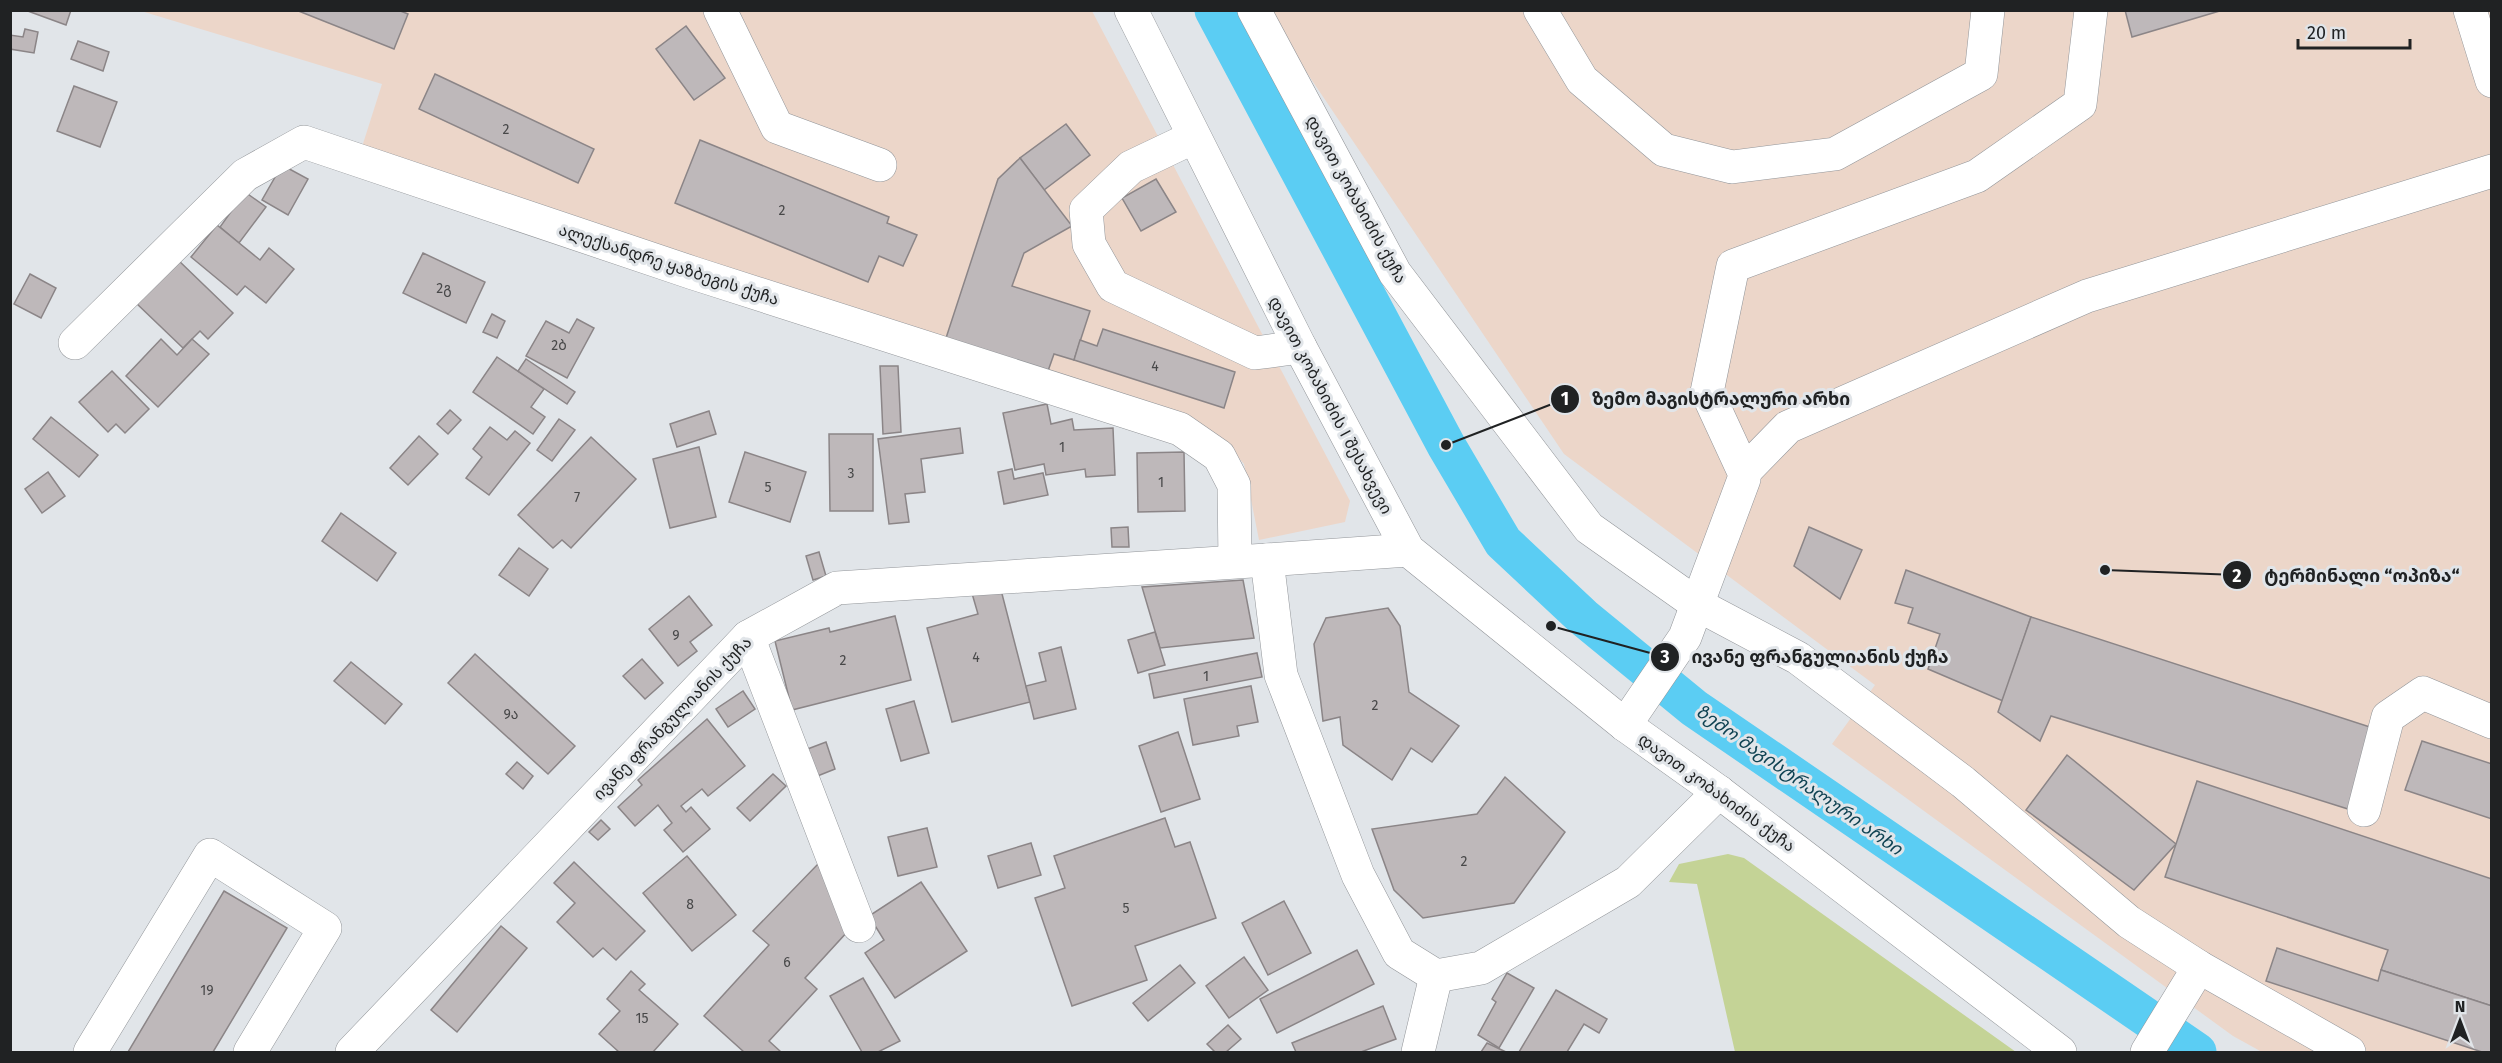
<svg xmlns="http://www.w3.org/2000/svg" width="2502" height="1063" font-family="'Fira Sans','Noto Sans Georgian',sans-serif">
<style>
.industrial{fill:#ecd6c9}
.green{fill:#c4d396}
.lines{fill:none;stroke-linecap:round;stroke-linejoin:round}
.canal{stroke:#5bcdf3;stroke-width:39}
.building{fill:#beb8ba;stroke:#8b8587;stroke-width:1.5}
.minor-casing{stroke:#929599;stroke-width:34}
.minor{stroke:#fff;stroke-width:33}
.labels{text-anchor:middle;stroke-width:6;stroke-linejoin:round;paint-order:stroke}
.number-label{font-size:14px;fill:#484849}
.street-label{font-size:16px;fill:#202223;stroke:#e1e5e9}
.water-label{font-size:18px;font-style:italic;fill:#0f4252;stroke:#e1e5e9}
.leader{fill:none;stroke:#202223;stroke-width:2}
.callout-dot{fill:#202223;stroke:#e1e5e9;stroke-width:2}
.mark-label{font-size:18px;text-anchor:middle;font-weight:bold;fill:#fff}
.callout-label{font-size:18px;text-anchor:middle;font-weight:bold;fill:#202223;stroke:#e1e5e9;stroke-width:6;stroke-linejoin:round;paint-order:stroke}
</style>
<rect width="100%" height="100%" fill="#e1e5e9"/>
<g class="industrial">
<path d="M141 11H1092L1350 501 1345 522 1259 540 1244 464 1219 436 361 150 382 84Z"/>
<path d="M1269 11H2491V1052H2262L2233 1036 1832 744 1875 685 1564 454 1278 30Z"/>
</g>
<path class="green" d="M1728 854 1744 858 2016 1052H1735L1697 884 1669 882 1679 864Z"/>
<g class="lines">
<path class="canal" d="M1214 10 1446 445 1503 542 1583 617 1694 708 2197 1052"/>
</g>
<g class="building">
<path d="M25 10H71L66 25Z"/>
<path d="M296 10H398L408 14 394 49Z"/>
<path d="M2125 10H2223L2132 37Z"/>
<path d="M686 26 725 78 694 100 656 49Z"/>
<path d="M25 29 38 32 34 53 10 49V35L23 37Z"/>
<path d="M78 41 109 52 103 71 71 59Z"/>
<path d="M435 74 594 149 578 183 419 109Z"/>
<path d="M74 86 117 102 100 147 57 131Z"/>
<path d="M1066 124 1090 155 1044 190 1020 158Z"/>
<path d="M700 140 889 217 887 223 917 235 903 266 879 256 868 282 675 203Z"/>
<path d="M1020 158 1072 226 1024 253 1012 286 1090 311 1074 360 1054 354 1048 371 946 338 998 179Z"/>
<path d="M282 165 308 179 288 215 262 200Z"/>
<path d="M1156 179 1176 212 1141 231 1122 198Z"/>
<path d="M245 192 266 207 239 243 220 227Z"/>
<path d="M217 225 260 260 269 248 294 269 266 303 245 286 237 295 191 257Z"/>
<path d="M423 253 485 282 466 323 403 293Z"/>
<path d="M177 259 233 313 208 339 200 331 183 348 135 302Z"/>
<path d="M30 274 56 288 41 318 14 304Z"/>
<path d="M492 314 505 321 497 338 483 332Z"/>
<path d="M577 319 594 328 567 378 526 356 546 321 569 333Z"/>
<path d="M1103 329 1235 372 1224 408 1074 360 1080 340 1097 346Z"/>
<path d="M161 339 177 355 192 339 209 354 158 407 126 376Z"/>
<path d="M497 357 544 389 531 407 545 417 533 434 473 392Z"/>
<path d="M526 359 575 392 567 404 518 371Z"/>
<path d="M880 366H898L901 432 883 434Z"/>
<path d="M112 371 149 409 125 433 116 424 108 432 79 402Z"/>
<path d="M1047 404 1051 424 1072 419 1074 430 1113 428 1115 475 1086 477 1085 469 1046 475 1044 464 1015 470 1003 413Z"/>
<path d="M450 410 461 420 448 434 437 424Z"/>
<path d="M709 411 716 434 677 447 670 424Z"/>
<path d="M51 417 98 455 79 477 33 439Z"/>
<path d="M559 419 575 430 552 461 537 450Z"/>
<path d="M490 427 507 440 515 431 530 443 489 495 466 478 482 457 473 449Z"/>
<path d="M960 428 963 453 921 459 925 492 905 494 909 522 889 524 878 439Z"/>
<path d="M829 434H873V511H830Z"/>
<path d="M419 436 438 454 408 485 390 468Z"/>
<path d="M591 437 636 479 571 548 562 540 553 548 518 515Z"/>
<path d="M699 447 716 517 670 528 653 459Z"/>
<path d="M745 452 806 472 790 522 729 502Z"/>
<path d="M1184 452 1185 511 1138 512 1137 453Z"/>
<path d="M1012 469 1014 479 1043 473 1048 495 1004 504 998 472Z"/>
<path d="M48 472 65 496 42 513 25 489Z"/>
<path d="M341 513 396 553 377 581 322 541Z"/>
<path d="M1128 527 1129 547H1112L1111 528Z"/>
<path d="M1809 527 1862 550 1840 599 1794 566Z"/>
<path d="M519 548 548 569 529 596 499 575Z"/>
<path d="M819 552 826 576 813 580 806 556Z"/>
<path d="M1906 570 2031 617 2003 701 1928 669 1940 634 1908 623 1913 608 1895 603Z"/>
<path d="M1243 580 1254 638 1160 648 1142 587Z"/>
<path d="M971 590H1001L1030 702 952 722 927 628 978 614Z"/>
<path d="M689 596 712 625 690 642 697 651 678 666 649 629Z"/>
<path d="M1388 608 1400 626 1409 692 1459 726 1432 762 1411 748 1392 780 1343 745 1340 717 1323 721 1314 644 1326 618Z"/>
<path d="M895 616 911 680 792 710 775 641 829 628 830 632Z"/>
<path d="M2031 617 2376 729 2348 809 2051 716 2040 741 1998 712Z"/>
<path d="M1155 632 1165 665 1138 673 1128 640Z"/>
<path d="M1061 647 1076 709 1034 719 1026 686 1046 681 1039 653Z"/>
<path d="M1257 653 1262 677 1154 698 1149 674Z"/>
<path d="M475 654 575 746 548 774 448 683Z"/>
<path d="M642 659 663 683 645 699 623 676Z"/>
<path d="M351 662 402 704 385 724 334 681Z"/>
<path d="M1251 686 1258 722 1237 726 1239 736 1193 745 1184 699Z"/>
<path d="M743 691 755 709 728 727 716 709Z"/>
<path d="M914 701 929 753 901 761 886 709Z"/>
<path d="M707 719 745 766 708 796 702 789 681 806 686 812 691 807 710 829 683 852 664 830 672 823 658 805 635 826 618 807 642 785 638 780Z"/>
<path d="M1178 732 1200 799 1161 812 1139 746Z"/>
<path d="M2422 741 2492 764V819L2405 790Z"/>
<path d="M826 742 835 769 815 777 805 750Z"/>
<path d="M2067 755 2176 844 2134 890 2026 810Z"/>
<path d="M517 762 533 776 523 789 506 774Z"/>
<path d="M773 774 786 786 750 821 737 808Z"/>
<path d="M1505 777 1565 832 1514 903 1423 918 1394 890 1372 829 1477 814Z"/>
<path d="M2197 781 2492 879V1006L2381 970 2388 950 2165 877Z"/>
<path d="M1165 818 1175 847 1190 842 1216 918 1135 946 1147 980 1072 1006 1035 898 1065 888 1054 856Z"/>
<path d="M601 820 610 829 598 840 589 832Z"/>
<path d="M927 828 937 867 898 876 888 837Z"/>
<path d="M1031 843 1041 875 998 888 988 856Z"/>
<path d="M687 856 736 915 692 951 643 893Z"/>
<path d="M574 862 645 931 616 960 603 948 593 957 557 922 575 903 554 883Z"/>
<path d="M818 864 848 931 805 978 817 989 769 1041 781 1052H744L704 1016 769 945 753 931Z"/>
<path d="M921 882 967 951 895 998 865 953 884 940 869 916Z"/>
<path d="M224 891 287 928 213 1052H128Z"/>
<path d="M1284 901 1311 953 1268 975 1242 923Z"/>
<path d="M501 926 527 948 457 1032 431 1010Z"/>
<path d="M2277 948 2378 981 2381 970 2492 1006V1052H2482L2266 981Z"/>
<path d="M1357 950 1374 984 1277 1033 1260 999Z"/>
<path d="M1244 957 1268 990 1229 1018 1206 986Z"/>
<path d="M1180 965 1195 983 1148 1021 1133 1003Z"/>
<path d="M631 971 645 984 639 990 678 1024 653 1052H619L599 1034 620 1011 607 999Z"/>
<path d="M1507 973 1534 988 1499 1048 1478 1035 1496 1002 1492 999Z"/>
<path d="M863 978 900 1041 878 1052H862L830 996Z"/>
<path d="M1556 990 1607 1019 1599 1033 1584 1024 1567 1052H1519Z"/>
<path d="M1383 1006 1396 1039 1361 1052H1296L1292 1043Z"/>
<path d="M1228 1025 1241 1039 1226 1052H1215L1207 1044Z"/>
<path d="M1487 1043 1506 1052H1481Z"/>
</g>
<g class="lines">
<g class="minor-casing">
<g id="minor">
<path d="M720 10 777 127 880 165"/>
<path d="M1131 10 1300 347 1408 550 1625 725 1719 792 2060 1052"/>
<path d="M1254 10 1395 273 1589 528 1698 605 1798 658 1963 782 2129 922 2199 967 2349 1052"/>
<path d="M1540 10 1582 80 1664 150 1732 167 1835 154 1981 74 1988 10"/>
<path d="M2470 10 2492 81"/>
<path d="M1194 137 1131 167 1086 210 1089 244 1113 286 1255 353 1300 347"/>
<path d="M75 343 245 175 304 142 693 273 1180 429 1219 456 1234 485 1235 561"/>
<path d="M1744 472 1788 427 2087 296 2492 171"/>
<path d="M1408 550 1267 560 1281 675 1358 875 1399 953 1436 976 1481 968 1628 882 1719 792"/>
<path d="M748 637 859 926"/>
<path d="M1625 725 1685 637 1744 479V472L1707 392 1733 266 1977 176 2080 104 2091 10"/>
<path d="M2364 810 2388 717 2423 693 2492 722"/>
<path d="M90 1052 210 855 325 928 250 1052"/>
<path d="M352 1052 748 637 837 588 1267 560"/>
<path d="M1418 1052 1436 976"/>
<path d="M2147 1052 2199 967"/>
</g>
</g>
<use href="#minor" class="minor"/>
</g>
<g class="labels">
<g class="number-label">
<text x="506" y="134">2</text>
<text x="782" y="215">2</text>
<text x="444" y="293">2გ</text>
<text x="559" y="350">2ბ</text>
<text x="1155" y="371">4</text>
<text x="1062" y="452">1</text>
<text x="851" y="478">3</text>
<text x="1161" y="487">1</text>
<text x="768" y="492">5</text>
<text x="577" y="502">7</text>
<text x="676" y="640">9</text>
<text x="976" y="662">4</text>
<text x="843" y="665">2</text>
<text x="1206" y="681">1</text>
<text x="1375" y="710">2</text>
<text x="511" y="719">9ა</text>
<text x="1464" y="866">2</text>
<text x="690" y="909">8</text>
<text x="1126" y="913">5</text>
<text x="787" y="967">6</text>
<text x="207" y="995">19</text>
<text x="642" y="1023">15</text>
</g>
<g class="street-label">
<text transform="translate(1357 199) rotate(61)" y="6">დავით კობახიძის ქუჩა</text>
<text transform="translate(669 264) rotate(18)" y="6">ალექსანდრე ყაზბეგის ქუჩა</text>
<text transform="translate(1331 405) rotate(62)" y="6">დავით კობახიძის I შესახვევი</text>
<text transform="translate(672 718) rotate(-46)" y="6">ივანე ფრანგულიანის ქუჩა</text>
<text transform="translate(1717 792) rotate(36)" y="6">დავით კობახიძის ქუჩა</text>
</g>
<g class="water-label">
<text transform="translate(1799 780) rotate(35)" y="6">ზემო მაგისტრალური არხი</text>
</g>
</g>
<path class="leader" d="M1446 445L1565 399M2105 570L2237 575M1551 626L1665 657"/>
<g class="callout-dot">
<circle cx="1446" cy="445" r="6"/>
<circle cx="2105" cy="570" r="6"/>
<circle cx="1551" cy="626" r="6"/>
<circle cx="1565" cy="399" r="15"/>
<circle cx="2237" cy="575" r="15"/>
<circle cx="1665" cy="657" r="15"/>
</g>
<g class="mark-label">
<text x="1565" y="405">1</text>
<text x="2237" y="582">2</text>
<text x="1665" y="663">3</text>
</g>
<g class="callout-label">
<text x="1721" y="405">ზემო მაგისტრალური არხი</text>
<text x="2362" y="582">ტერმინალი “ოპიზა“</text>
<text x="1820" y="663">ივანე ფრანგულიანის ქუჩა</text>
</g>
<rect width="2502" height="1063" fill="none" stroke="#202223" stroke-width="24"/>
<g transform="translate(2460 1021)" stroke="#e1e5e9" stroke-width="4.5" paint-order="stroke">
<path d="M0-4.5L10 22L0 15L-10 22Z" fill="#202223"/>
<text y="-9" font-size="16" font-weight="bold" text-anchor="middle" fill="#202223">N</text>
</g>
<path d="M2298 39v9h112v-9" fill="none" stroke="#202223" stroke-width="3"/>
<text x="2307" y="39" font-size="18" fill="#202223" stroke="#e1e5e9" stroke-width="4.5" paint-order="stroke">20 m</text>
</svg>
